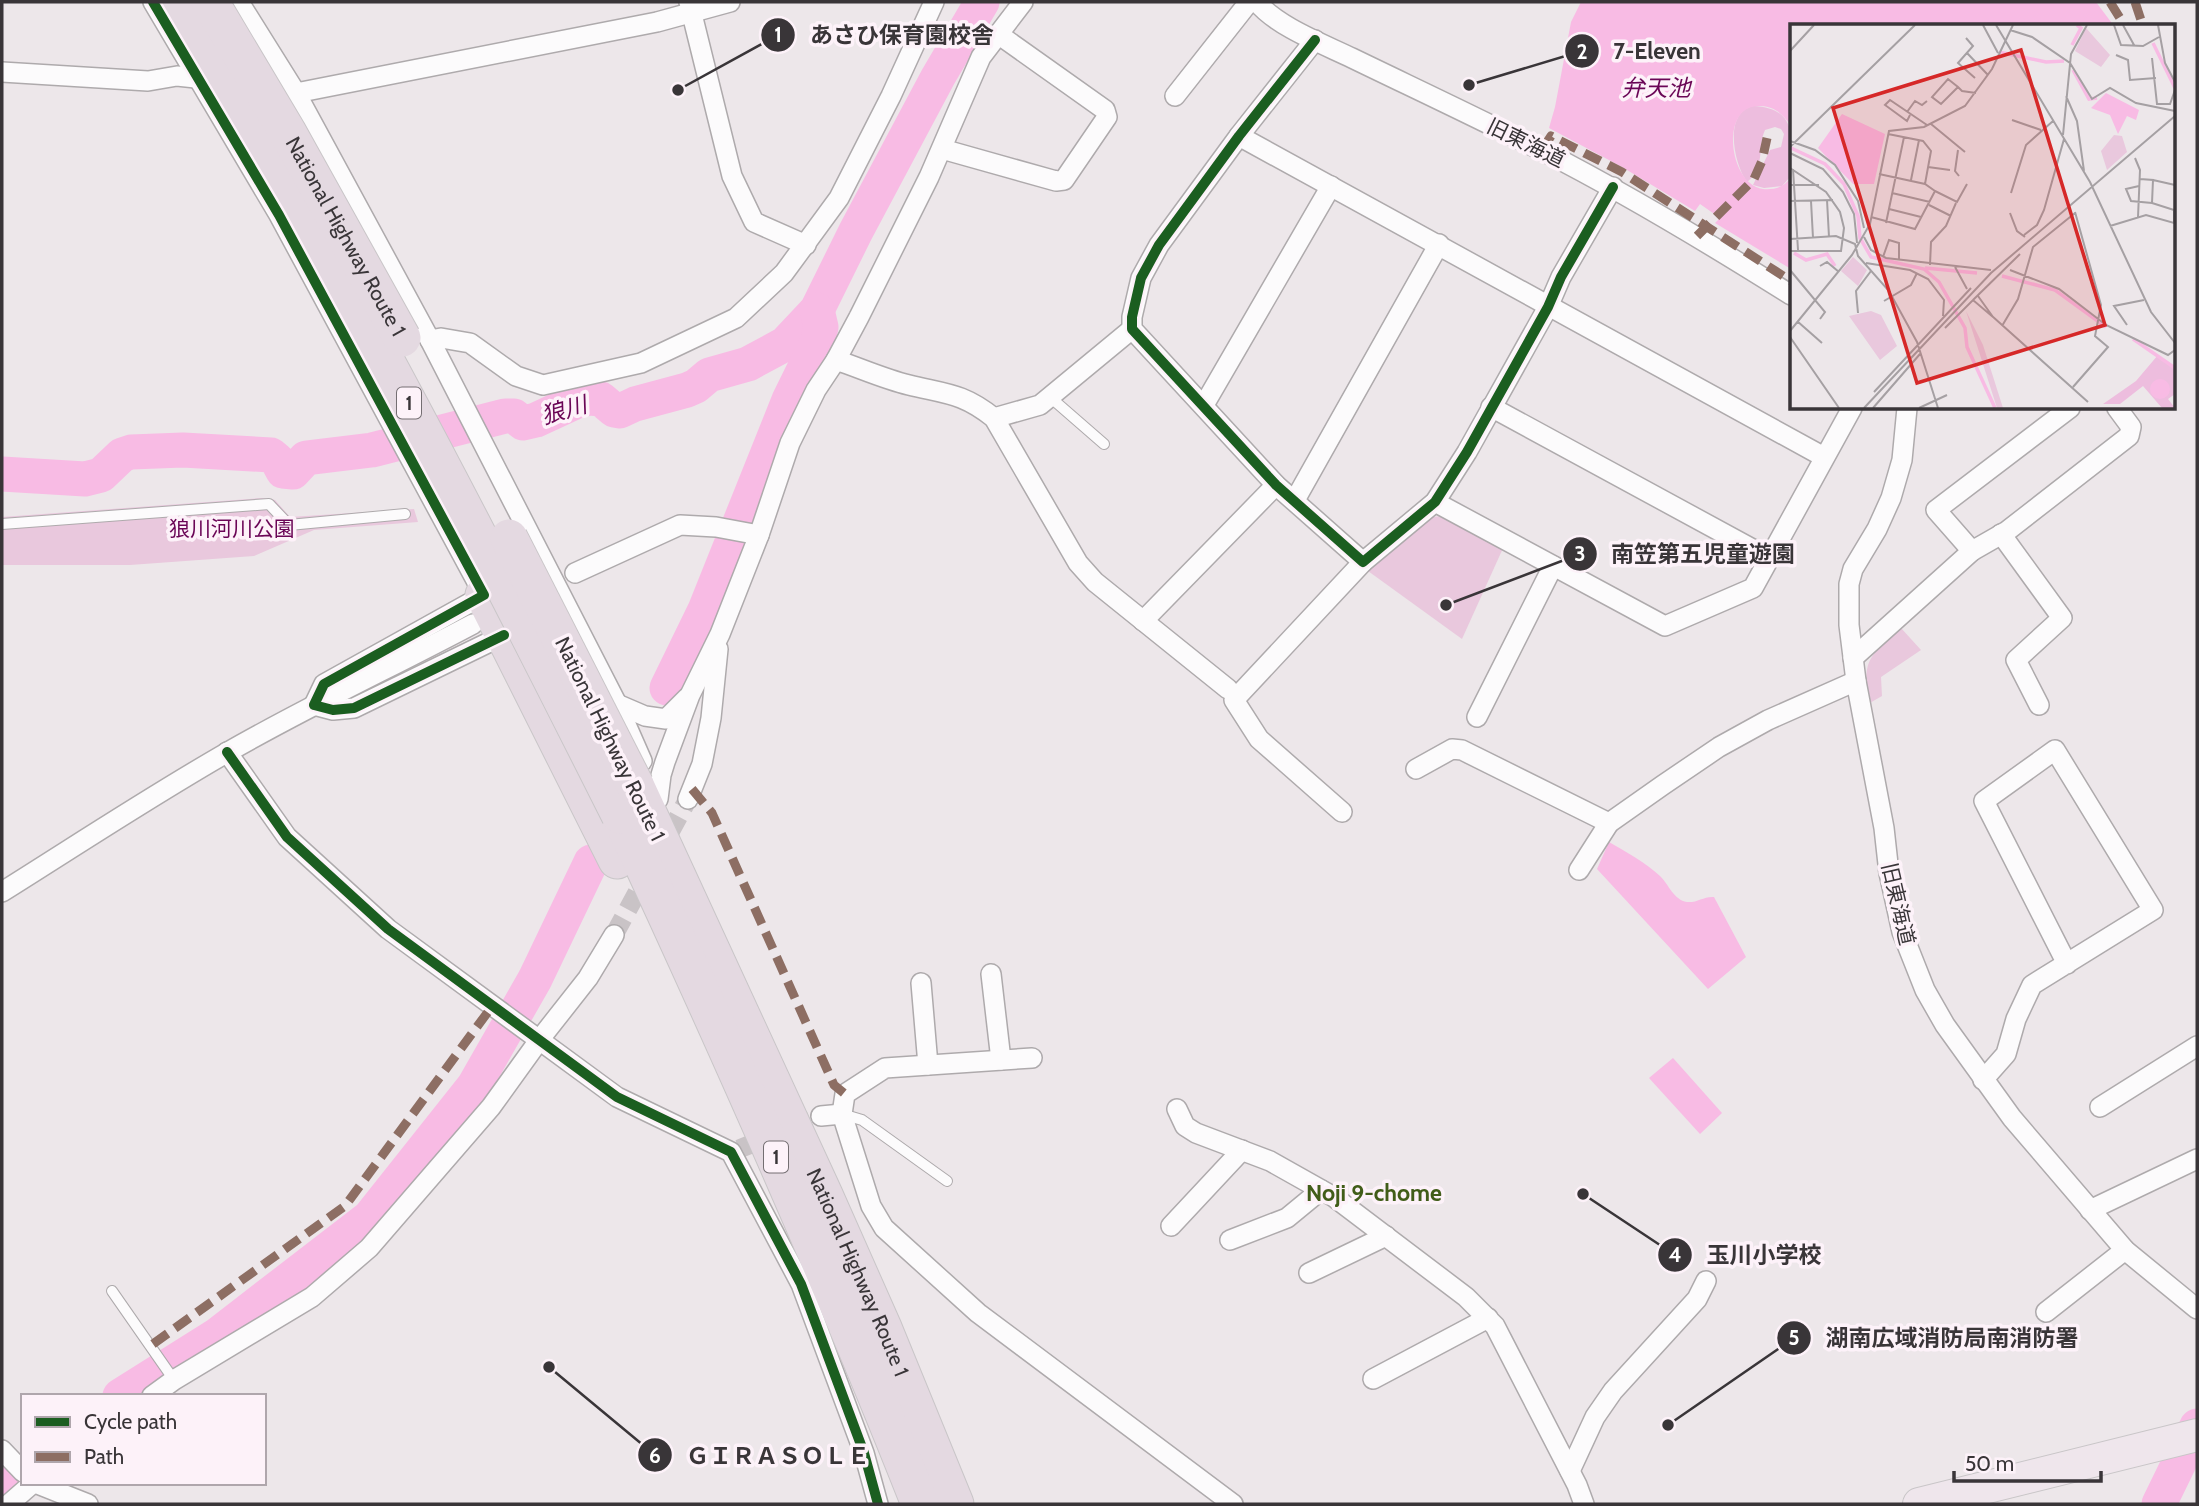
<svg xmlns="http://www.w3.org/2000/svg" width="2199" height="1506" font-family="Cabin,'Noto Sans JP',sans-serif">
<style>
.green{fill:#e9c8dd}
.forest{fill:#edbdde}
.water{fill:#f8bbe4}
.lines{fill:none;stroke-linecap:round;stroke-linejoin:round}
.river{stroke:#f8bbe4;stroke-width:35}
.street-tunnel{stroke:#c9c3c6;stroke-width:19;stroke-dasharray:19 10;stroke-linecap:butt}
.lane-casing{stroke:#aeaaac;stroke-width:12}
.street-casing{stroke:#aeaaac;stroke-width:22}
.primary-casing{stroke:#c9c6c8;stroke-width:34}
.highway-casing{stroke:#c9c6c8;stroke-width:39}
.lane{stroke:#fcfbfc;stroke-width:10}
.street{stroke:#fcfbfc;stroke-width:19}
.primary{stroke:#efe6ec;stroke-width:32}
.highway{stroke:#e4d9e1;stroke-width:37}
.highway-bridge-casing{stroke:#c9c6c8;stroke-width:39;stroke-linecap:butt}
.highway-bridge{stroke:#e4d9e1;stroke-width:37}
.quiet{stroke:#8d6e63;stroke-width:9;stroke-dasharray:18 9;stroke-linecap:butt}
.cycleway-casing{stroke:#fdf2f9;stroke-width:15}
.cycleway{stroke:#1b5e20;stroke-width:10}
.labels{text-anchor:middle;stroke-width:7;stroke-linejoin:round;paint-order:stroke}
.shield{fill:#fdf2f9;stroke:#746e72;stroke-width:2}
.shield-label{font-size:19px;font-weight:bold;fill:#393538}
.street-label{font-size:21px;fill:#393538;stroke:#fdf2f9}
.park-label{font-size:21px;fill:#6a0556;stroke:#fdf2f9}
.water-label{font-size:23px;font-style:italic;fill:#6a0656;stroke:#fdf2f9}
.neighbourhood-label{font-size:23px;font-weight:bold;fill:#415d19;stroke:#fdf2f9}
.inset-river{fill:none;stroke:#f8bbe4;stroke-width:3.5}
.inset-road{fill:none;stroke:#a5a0a3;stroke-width:2}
.view{fill:#d62828;fill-opacity:0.15;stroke:#d62828;stroke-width:3.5}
.inset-edge{fill:none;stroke:#393538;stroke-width:3.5}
.leader{fill:none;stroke:#393538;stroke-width:2.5}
.callout-dot{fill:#393538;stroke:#fdf2f9;stroke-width:2.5}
.mark-label{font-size:21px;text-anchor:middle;font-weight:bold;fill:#fff}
.callout-label{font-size:23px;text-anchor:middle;font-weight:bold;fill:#393538;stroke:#fdf2f9;stroke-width:7;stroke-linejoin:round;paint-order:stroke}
</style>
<rect width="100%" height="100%" fill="#ede7ea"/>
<g class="green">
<path d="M262 498 275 500 290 517 414 509 418 522 314 530 254 556 130 565H2V517Z"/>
<path d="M1441 516 1504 546 1462 639 1368 571 1433 517Z"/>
<path d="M1901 628 1921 650 1881 677 1882 696 1868 704C1863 658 1868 658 1901 628Z"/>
</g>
<path class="forest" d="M1753 106C1800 108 1791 141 1791 176L1782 186 1764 188 1753 185 1770 150 1781 147 1784 134 1781 129 1775 127 1765 130C1757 147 1766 167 1747 182 1734 164 1723 113 1753 106Z"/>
<g class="water">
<path d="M1581 2H2096L2114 26H1791V126C1783 115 1776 107 1761 106 1719 103 1728 184 1763 189 1774 190 1785 187 1791 177V269L1715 223 1720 218 1700 204 1695 211 1622 167 1549 128 1555 107 1571 22Z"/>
<path d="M1609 842C1626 852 1645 862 1660 876 1669 885 1674 900 1687 902 1697 903 1704 896 1714 897L1746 957 1708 989 1597 869Z"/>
<path d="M1673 1058 1722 1113 1700 1134 1649 1078Z"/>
</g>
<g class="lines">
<g class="river">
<path d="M2 474 85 479 101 475 122 455 131 452 183 450 271 455 277 460 283 471 293 472 306 458 372 450 505 416H514L523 423 536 420 577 401 590 398 601 399 614 410 620 411 635 404 687 390 696 386 709 375 748 364 785 344 817 310 856 231 938 77 982 2"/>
<path d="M667 688 705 610 789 400 817 343 821 327 817 310"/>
<path d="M120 1396 217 1335 370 1217 474 1086 535 979 591 862"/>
<path d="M2 1493 23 1473"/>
<path d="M2159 1504 2197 1426"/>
</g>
<g class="street-tunnel">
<path d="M614 935 688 799"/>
<path d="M739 1149 821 1116"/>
</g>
<g class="lane-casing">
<g id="lane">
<path d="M1050 397 1104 444"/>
<path d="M2 524 269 504 289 525 405 514"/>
<path d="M842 1114 862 1120 947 1181"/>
<path d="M112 1291 174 1380"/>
</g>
</g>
<g class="street-casing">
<g id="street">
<path d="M153 2 279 215 484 595 324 684 314 705 333 710 354 708 504 635"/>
<path d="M239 2 296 93 430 340 617 704 642 761"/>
<path d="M689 2 732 176 754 222 806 245"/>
<path d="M1257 2C1276 26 1323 44 1352 58 1416 89 1480 119 1543 151 1629 195 1710 244 1791 295"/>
<path d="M1315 40 1239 136 1159 245 1141 278 1132 317V329L1276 485 1363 562 1435 502 1467 452 1548 307 1561 277 1613 187"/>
<path d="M2 72 148 81 177 76 205 79"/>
<path d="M286 92 296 93 657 22 730 2"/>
<path d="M1175 96 1249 2"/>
<path d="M1239 136 1824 457"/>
<path d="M942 149 1056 181 1064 180 1107 117 1105 110 998 34"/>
<path d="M430 340 441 338 470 343 516 376 543 385 641 363 736 318 784 273 839 198 891 96 934 2"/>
<path d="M836 360C860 368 884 379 909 385 946 394 963 393 994 418L1078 563 1095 582 1228 689"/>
<path d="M1204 405 1331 186"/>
<path d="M1491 407 1769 558"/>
<path d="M1907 408 1902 460 1891 498 1877 529 1853 569 1849 584V625L1856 681 1884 828 1889 873 1902 932 1925 990 1945 1025 2012 1118 2125 1250 2197 1309"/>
<path d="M994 418 1040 405 1132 329"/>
<path d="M1295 500 1439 244"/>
<path d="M1435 502 1665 626 1753 588 1852 408"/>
<path d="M2001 534 2062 618 2016 660 2039 705"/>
<path d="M1972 551 1936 510 2070 408"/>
<path d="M575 573 680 525 716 527 759 535"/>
<path d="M1143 621 1276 485"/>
<path d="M1853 658 1972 551 2007 531 2129 436 2131 427 2117 408"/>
<path d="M617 704 645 716 666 719 687 698"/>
<path d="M1477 717 1553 566"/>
<path d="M227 752 287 837 388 929 617 1097 731 1152 801 1284 864 1453 878 1504"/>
<path d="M1416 769 1452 749 1462 750 1609 823"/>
<path d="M658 799 661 775 665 762 690 695 720 634 759 535 790 443 816 390 836 360 859 317 929 177 981 57 1023 2"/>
<path d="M688 799 702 764 711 718 718 649"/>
<path d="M1342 812 1259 739 1234 700 1363 562"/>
<path d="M1579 870 1609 823 1663 785 1719 747 1768 720 1856 681"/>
<path d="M2 892C77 845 151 796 228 752 308 706 392 667 473 624"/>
<path d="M991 974 1001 1060"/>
<path d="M921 983 928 1065"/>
<path d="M1032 1058 885 1068 845 1094 842 1114 871 1206 884 1228 978 1313 1233 1504"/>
<path d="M1983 1080 2006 1054 2016 1019 2032 985 2153 910 2055 750 1984 801 2067 964"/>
<path d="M2100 1107 2197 1046"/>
<path d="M1177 1109 1185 1126 1196 1133 1270 1161 1334 1197 1466 1297 1495 1326 1577 1485 1584 1504"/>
<path d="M821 1116 842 1114"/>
<path d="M2090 1210 2197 1159"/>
<path d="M1171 1226 1242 1150"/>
<path d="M1230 1240 1287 1218 1321 1190"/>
<path d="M1309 1273 1386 1236"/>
<path d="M2046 1312 2125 1250"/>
<path d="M1373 1379 1488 1318"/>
<path d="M152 1396 174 1380 312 1297 369 1248 491 1107 540 1039 588 978 614 935"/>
<path d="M2 1450 23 1472"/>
<path d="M1570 1471 1595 1417 1613 1391 1697 1299 1706 1281"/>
<path d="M35 1483 88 1504"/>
<path d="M9 1504 33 1483"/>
</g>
</g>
<g class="primary-casing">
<path id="primary" d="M1919 1504 2197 1435"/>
</g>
<g class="highway-casing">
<g id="highway">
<path d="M484 595 617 860"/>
<path id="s1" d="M635 785 824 1195 883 1328 955 1504"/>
<path d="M620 815C726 1043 828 1271 920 1504"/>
</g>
</g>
<use href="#lane" class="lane"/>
<use href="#street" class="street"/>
<use href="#primary" class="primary"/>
<use href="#highway" class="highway"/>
<g class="highway-bridge-casing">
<g id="highway-bridge">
<path d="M179 2C224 79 272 155 316 234 423 425 522 620 620 815"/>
<path id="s2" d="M210 2 288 133 402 338"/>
<path d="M509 538 635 785"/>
</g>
</g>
<use href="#highway-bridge" class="highway-bridge"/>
<g class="quiet">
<path d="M2110 2 2125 26"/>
<path d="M2135 2 2143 26"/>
<path d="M1542 150 1551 136 1622 172 1791 281"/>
<path d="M1697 236 1754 179 1762 161 1767 138"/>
<path d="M692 789 712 813 834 1085 845 1094"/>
<path d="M153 1344 345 1206 493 1005"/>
</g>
<g class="cycleway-casing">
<g id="cycleway">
<path d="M153 2 279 215 484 595 324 684 314 705 333 710 354 708 504 635"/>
<path d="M1315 40 1239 136 1159 245 1141 278 1132 317V329L1276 485 1363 562 1435 502 1467 452 1548 307 1561 277 1613 187"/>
<path d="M227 752 287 837 388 929 617 1097 731 1152 801 1284 864 1453 878 1504"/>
</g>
</g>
<use href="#cycleway" class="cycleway"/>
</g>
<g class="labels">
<g class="shield">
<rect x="397" y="387.5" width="24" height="31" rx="5"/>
<rect x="764" y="1141.5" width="24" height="31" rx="5"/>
</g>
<g class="shield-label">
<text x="409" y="410">1</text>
<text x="776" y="1164">1</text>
</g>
<g class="street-label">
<text transform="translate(1526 143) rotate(26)" y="7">旧東海道</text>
<text dy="7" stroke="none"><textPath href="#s2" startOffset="271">National Highway Route 1</textPath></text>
<text transform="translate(610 739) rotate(64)" y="7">National Highway Route 1</text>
<text transform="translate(1898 904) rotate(77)" y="7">旧東海道</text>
<text dy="7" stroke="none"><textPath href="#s1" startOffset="536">National Highway Route 1</textPath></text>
</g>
<g class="park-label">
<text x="232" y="536">狼川河川公園</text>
</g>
<g class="water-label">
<text x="1656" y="96">弁天池</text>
<text transform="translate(564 410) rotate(-16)" y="8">狼川</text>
</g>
<g class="neighbourhood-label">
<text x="1374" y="1201">Noji 9-chome</text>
</g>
</g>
<g transform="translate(1790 24)">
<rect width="385" height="385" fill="#ede7ea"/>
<path d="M296 4 320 31 311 43 285 27ZM324 111 332 112 337 128 317 146 311 127ZM63 233 77 246 68 262 51 247ZM81 287 91 291 107 322 90 336 59 292ZM176 287 193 321 213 384H207Z" fill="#e9c8dd"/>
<path d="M368 331 385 346V370L378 375 385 384H372L353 362 330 380H313L346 357Z" fill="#edbdde"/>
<path d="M316 69 349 86 346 96 337 92 328 110 320 91 301 84ZM52 90 95 110 84 160H63L28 124ZM360 365a10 10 0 1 1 20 0a10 10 0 1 1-20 0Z" fill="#f8bbe4"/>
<path class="inset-river" d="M363 19 385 64M282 21 291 4 287 1M209 28 256 38 274 37M283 46 299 75 307 74M1 124 35 140 54 160 68 192 70 214 81 233 134 245 149 258 175 304 177 323 205 384M4 229 16 236 37 230 45 242M135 244 187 249M212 252 265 266 316 303M343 315 385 344"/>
<path class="inset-road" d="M193 1 208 29M206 1 300 158 361 288 385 319M324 1 331 21 353 22 369 13M333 1 344 21M368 1 375 39 385 58M220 6 242 13 280 39 302 75 320 64 346 79 385 87M176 14 183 22 168 39 185 54M0 27 24 1M177 29 198 51M326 31 338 36 340 56 366 54M362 34 367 80H380L385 66M168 63 151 80 142 73 158 55 168 63 172 67 186 69M276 72 287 97 294 147M117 88 125 77 132 81 137 77M120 91 117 97 95 81 100 76 137 101M222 96 251 106M141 100 175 128M98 110 133 117 141 127 135 160M273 111 281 30 297 1M0 117 25 126 45 141 68 177 74 204M0 123 125 1M168 126 165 147 169 152M0 129 33 145 53 168 64 190 67 219M345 134 350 146 348 193M138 143 160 146M0 144 36 168 50 188 54 204 51 227H0M3 145 8 226M121 156 129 116M363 156 385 161M0 161H29M349 162 336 165 341 177 362 179M145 167 167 178 177 160M102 169 140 178M221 169 236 121 263 97M37 176 39 213M0 177 43 176M21 177 23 214M139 181 161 192M99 185 131 193M220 189 227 207 235 213M81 193 125 205 145 167 135 160 89 150M96 199 114 113M320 202 356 191 384 199V186L362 179 363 156 350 155M234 211 247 201 254 186 274 115M74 213 81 226 96 234 201 246M0 215 46 212 65 220 68 232 99 267 127 318 148 384M93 233 99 216 109 219V235M76 239 120 246 138 255 154 276 153 292M140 241 141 218 156 202 166 179M30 242 37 238 49 248M165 243 177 265M0 246 35 288 30 295M220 246 269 265 316 301 378 331 385 326M183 276 230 230M94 277 121 261 127 249M68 289 66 267 81 247M202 292 298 378M7 297 32 319M337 301 324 282 354 276M212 302 228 275 243 223 285 189M155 304 183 276 203 293 188 272M0 307 62 231 80 200 99 107 134 103 175 82 202 45 223 1M0 313 49 384M283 363 318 323 305 312 311 281 285 188M84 368 181 264M74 384 201 249 385 92M83 384 130 330M129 384 157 371"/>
<path class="view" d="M231 26 315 301 127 359 43 84Z"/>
<rect width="385" height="385" class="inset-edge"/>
</g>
<path class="leader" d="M678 90L778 35M1469 85L1582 51M1446 605L1580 554M1583 1194L1675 1255M1668 1425L1794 1338M549 1367L655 1455"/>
<g class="callout-dot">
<circle cx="678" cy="90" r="7"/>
<circle cx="1469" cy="85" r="7"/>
<circle cx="1446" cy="605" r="7"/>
<circle cx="1583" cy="1194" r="7"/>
<circle cx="1668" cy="1425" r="7"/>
<circle cx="549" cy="1367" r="7"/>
<circle cx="778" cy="35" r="18"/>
<circle cx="1582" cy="51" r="18"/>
<circle cx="1580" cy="554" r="18"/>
<circle cx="1675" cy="1255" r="18"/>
<circle cx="1794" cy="1338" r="18"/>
<circle cx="655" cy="1455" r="18"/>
</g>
<g class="mark-label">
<text x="778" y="42">1</text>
<text x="1582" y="59">2</text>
<text x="1580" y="561">3</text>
<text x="1675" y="1262">4</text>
<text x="1794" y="1345">5</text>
<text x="655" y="1463">6</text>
</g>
<g class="callout-label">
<text x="902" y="43">あさひ保育園校舎</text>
<text x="1657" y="59">7-Eleven</text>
<text x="1703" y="562">南笠第五児童遊園</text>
<text x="1764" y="1263">玉川小学校</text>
<text x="1952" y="1346">湖南広域消防局南消防署</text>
<text x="778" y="1464">ＧＩＲＡＳＯＬＥ</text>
</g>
<rect width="2199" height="1506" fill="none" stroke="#393538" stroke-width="7"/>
<rect x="21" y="1394" width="245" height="91" fill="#fdf2f9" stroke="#afa6ac" stroke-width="2"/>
<rect x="35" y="1417" width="35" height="10" fill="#1b5e20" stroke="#afa6ac" stroke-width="2"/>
<text x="84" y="1429" font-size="21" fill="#393538">Cycle path</text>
<rect x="35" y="1452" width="35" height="10" fill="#8d6e63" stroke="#afa6ac" stroke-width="2"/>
<text x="84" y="1464" font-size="21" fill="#393538">Path</text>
<path d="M1954 1471v10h147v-10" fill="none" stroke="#393538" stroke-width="3.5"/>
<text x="1965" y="1471" font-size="21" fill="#393538" stroke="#fdf2f9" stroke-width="5" paint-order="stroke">50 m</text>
</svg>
